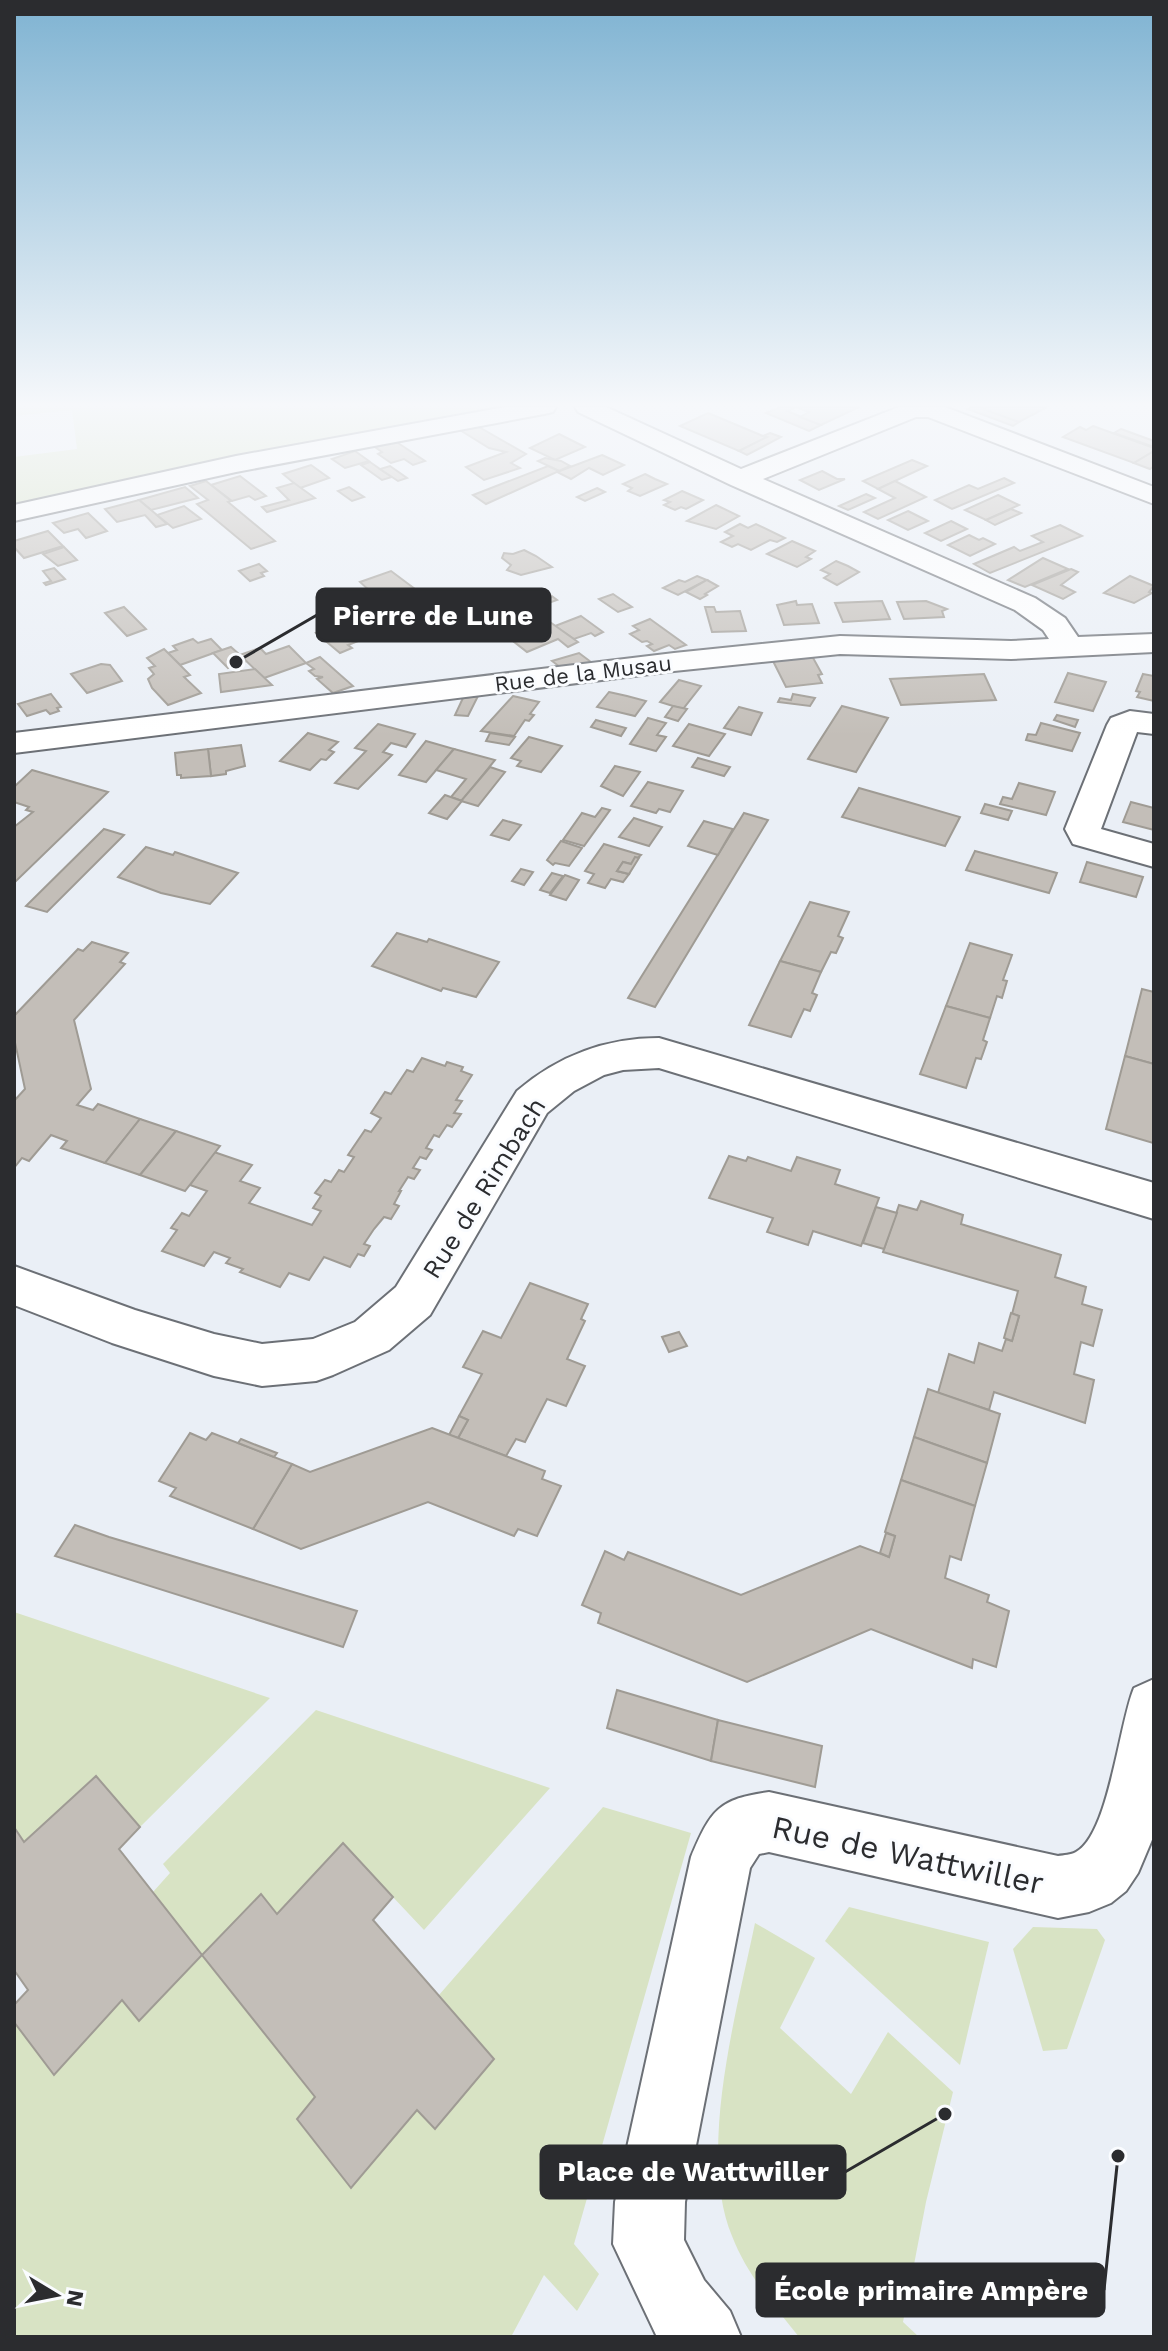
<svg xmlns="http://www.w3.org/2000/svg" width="1168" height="2351" font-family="'Work Sans',sans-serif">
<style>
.green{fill:#d8e3c4}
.building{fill:#c3beb8;stroke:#9f9b94;stroke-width:2}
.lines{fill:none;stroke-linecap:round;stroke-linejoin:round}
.minor-casing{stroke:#6c7076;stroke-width:4}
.minor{fill:#fff;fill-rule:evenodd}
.labels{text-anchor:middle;stroke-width:6;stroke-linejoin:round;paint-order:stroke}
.far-street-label{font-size:22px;fill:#2b2c2f;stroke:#fafcff}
.street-label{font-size:26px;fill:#2b2c2f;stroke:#fafcff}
.near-street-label{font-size:32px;fill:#2b2c2f;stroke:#fafcff}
.leader{fill:none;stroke:#2b2c2f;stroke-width:3}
.callout-dot{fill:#2b2c2f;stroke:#fafcff;stroke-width:3}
.callout{fill:#2b2c2f;stroke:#2b2c2f;stroke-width:3}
.callout-label{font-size:28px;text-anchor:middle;font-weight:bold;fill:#fff}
</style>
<rect width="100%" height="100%" fill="#eaeff6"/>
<g class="green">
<path d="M14 407H494L14 505V457L77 449 72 410 14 416Z"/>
<path d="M14 1612 270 1698 140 1827 95 1776 24 1842 14 1827Z"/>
<path d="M316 1710 550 1788 424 1930 343 1844 277 1914 261 1894 315 2097 297 2120 351 2187 417 2110 436 2129 493 2059 439 1995 603 1807 691 1833 574 2244 599 2274 577 2311 544 2275 511 2337H14V2022L54 2075 122 2000 139 2020 202 1956 153 1892 170 1873 163 1864Z"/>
<path d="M849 1907 989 1942 960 2065 825 1941Z"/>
<path d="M755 1923 815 1958 780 2028 851 2094 888 2032 953 2092 926 2202 903 2322 919 2337H799C774 2305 747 2275 732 2236 697 2151 737 2011 755 1923Z"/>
<path d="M1033 1927 1097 1929 1105 1940 1067 2049 1043 2051 1013 1949Z"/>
</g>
<g class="building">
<path d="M781 407H797L787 411 821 425 809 431 766 413Z"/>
<path d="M796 407H859L821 425 800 417 809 412Z"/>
<path d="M972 407H983L1019 422 1013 426 968 409Z"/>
<path d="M1047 407 1019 422 983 409 988 407Z"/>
<path d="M708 413 763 436 767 437 739 451 680 426Z"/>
<path d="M472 423 526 454 511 463 520 468 484 480 466 467 506 452 489 448 455 427Z"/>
<path d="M1093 426 1154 448V451L1134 463 1063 437 1080 427 1086 430Z"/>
<path d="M1121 429 1154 441V447L1114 433Z"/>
<path d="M770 433 781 437 747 455 739 451 767 437 763 436Z"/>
<path d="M559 434 585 447 555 460 530 448Z"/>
<path d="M395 441 425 461 413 465 404 459 391 463 378 454 382 452 375 447Z"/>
<path d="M355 451 369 461 345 468 332 459Z"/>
<path d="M1154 451V466L1150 469 1134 463Z"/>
<path d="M602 455 624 465 603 475 589 468 571 479 557 472Z"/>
<path d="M545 458 561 461 570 466 559 471 538 461Z"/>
<path d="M912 460 927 466 878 489 863 481Z"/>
<path d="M370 462 380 469 392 477 382 480 361 465Z"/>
<path d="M311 465 329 478 300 488 283 474Z"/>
<path d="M390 466 407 478 398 481 380 469Z"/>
<path d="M548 466 559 471 486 504 473 495Z"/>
<path d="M822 471 837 479H845L819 490 800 480Z"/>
<path d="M645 474 655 479 667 484 640 496 628 491 632 488 623 484Z"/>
<path d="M240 476 266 496 255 500 249 496 232 501 211 485Z"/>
<path d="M1004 478 1014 483 952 509 935 500 969 485 978 489Z"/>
<path d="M206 481 231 501 228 502 275 541 251 549 197 504 208 500 190 486Z"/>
<path d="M895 481 926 497 878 519 864 512 895 498 878 489Z"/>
<path d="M294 483 315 498 267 512 262 507 289 500 277 488Z"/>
<path d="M185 487 198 498 151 510 139 500Z"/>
<path d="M349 487 364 497 352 501 338 491Z"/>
<path d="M597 488 605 492 585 501 577 497Z"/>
<path d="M682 491 703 500 686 509 681 507 675 510 664 505 670 502 664 500Z"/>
<path d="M866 494 875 498 848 510 839 506Z"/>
<path d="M998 495 1019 505 986 520 965 510Z"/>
<path d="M139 500 157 515 167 524 156 527 145 515 117 522 105 509Z"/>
<path d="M716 505 739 516 716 529 687 521Z"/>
<path d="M184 506 201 519 173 528 157 515Z"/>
<path d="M1011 509 1021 513 995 525 986 520Z"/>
<path d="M908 511 928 521 908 530 888 520Z"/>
<path d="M88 513 107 531 86 538 78 529 64 533 53 523Z"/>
<path d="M951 521 967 529 941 541 925 533Z"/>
<path d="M740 524 748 528 756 524 785 538 777 542 770 540 751 550 738 544 732 547 721 542 733 536 725 532Z"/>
<path d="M1060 525 1082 536 990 573 974 564 1014 547 1020 551 1043 542 1032 536Z"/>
<path d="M48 531 63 546 24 558 14 547V541Z"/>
<path d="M969 535 979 540 983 538 995 544 970 556 948 545Z"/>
<path d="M792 541 815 551 806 557 811 559 797 567 767 554Z"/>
<path d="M64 547 77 560 58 566 43 554Z"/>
<path d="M524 550 536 556 552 567 521 575 507 570 511 565 502 558 504 553 513 554Z"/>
<path d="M1043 558 1068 569 1025 587 1008 580Z"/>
<path d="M836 561 848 566 859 572 837 585 824 578 830 574 821 570Z"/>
<path d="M259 564 267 571 261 573 264 576 250 581 239 571Z"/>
<path d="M54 568 65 579 46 585 44 583 51 581 43 571Z"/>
<path d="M1071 569 1078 572 1061 585 1075 592 1063 599 1032 585Z"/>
<path d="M391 571 427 598 396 610 383 603 360 582Z"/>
<path d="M697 576 707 580 678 595 663 588 679 580 685 582Z"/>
<path d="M1130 576 1154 586 1149 592 1152 593 1134 603 1104 593Z"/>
<path d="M707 580 718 586 705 594 707 595 700 599 686 592Z"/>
<path d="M545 591 557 600 532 609 519 600Z"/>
<path d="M613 594 632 607 618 612 599 599Z"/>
<path d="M796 601 797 605 812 604 819 623 784 625 777 605Z"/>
<path d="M882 601 890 619 843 622 835 603Z"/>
<path d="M926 601 947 609 942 611 944 617 904 619 897 602Z"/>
<path d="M124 607 146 629 127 636 105 613Z"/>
<path d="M705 607H714L716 612 740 611 746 631 712 632Z"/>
<path d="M581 616 603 632 595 636 591 633 574 639 555 626Z"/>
<path d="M543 617 578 642 568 647 558 639 527 652 504 634 542 623 537 619Z"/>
<path d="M650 619 686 645 675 649 669 645 654 651 647 646 652 644 647 641 642 642 630 634 639 630 633 626Z"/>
<path d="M358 620 376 634 348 645 352 648 340 653 316 633Z"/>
<path d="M193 639 198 643 211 639 222 650 180 665 168 653 177 650 173 646Z"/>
<path d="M289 646 306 663 264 678 240 655 260 648 266 654Z"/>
<path d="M231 647 240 655 246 661 228 668 213 653Z"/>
<path d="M164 649 190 675 184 677 201 693 168 705 152 688 148 679 154 674 149 668 155 666 147 658Z"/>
<path d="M579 653 591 662 564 670 552 661Z"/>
<path d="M812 656 822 674 818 675 822 683 786 687 773 661Z"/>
<path d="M320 657 353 686 333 693 317 679 323 677 315 676 309 671 314 669 306 663Z"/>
<path d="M101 664 110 665 122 681 87 693 71 674Z"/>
<path d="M255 669 272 685 221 692 219 674Z"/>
<path d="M1068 673 1106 682 1093 711 1055 702Z"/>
<path d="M984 674 996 700 901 705 890 679Z"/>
<path d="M1143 674 1154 676V701L1137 697 1140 692 1136 691Z"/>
<path d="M679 680 701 686 683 709 660 702Z"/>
<path d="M609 692 627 696 646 701 635 716 597 707Z"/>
<path d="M51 694 61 707 57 708 59 711 50 714 46 710 27 716 18 704Z"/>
<path d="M793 694 815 698 810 706 778 702 780 698 791 700Z"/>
<path d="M478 696 468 716 455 715 463 698Z"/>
<path d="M513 696 539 702 530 714 534 715 529 721 525 720 514 736 481 731Z"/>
<path d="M673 706 687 709 678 721 665 717Z"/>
<path d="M842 706 888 718 856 772 808 759Z"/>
<path d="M739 707 762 713 751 735 724 728Z"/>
<path d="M1057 715 1078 720 1075 727 1054 720Z"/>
<path d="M648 718 666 723 657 735 666 737 656 751 630 744Z"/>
<path d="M596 720 626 728 621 736 591 727Z"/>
<path d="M1041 723 1080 733 1072 751 1026 740 1028 734 1036 735Z"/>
<path d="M378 724 415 734 406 747 391 743 383 752 392 755 358 789 335 783 366 751 355 748Z"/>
<path d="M689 724 725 734 709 756 673 746Z"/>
<path d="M308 733 338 742 329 750 334 752 326 760 321 759 310 770 280 761Z"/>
<path d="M490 733 515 737 509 745 486 741Z"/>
<path d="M529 737 562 746 541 772 517 766 521 761 511 758Z"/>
<path d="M426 741 454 749 426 782 399 775Z"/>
<path d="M241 745 245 766 226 771V774L211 776 208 749Z"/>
<path d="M208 749 211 776 181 778V775H177L175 753Z"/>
<path d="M454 749 495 760 462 801 451 797 466 779 436 770Z"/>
<path d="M698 758 730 767 724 776 692 767Z"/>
<path d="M615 766 640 772 623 796 601 786Z"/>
<path d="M490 767 505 772 478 806 461 801Z"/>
<path d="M32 770 108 792 14 883V827L33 812 26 810 29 807 14 802V787Z"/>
<path d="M648 782 683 791 670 812 659 809 656 813 631 806Z"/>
<path d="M1019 783 1055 792 1046 815 1000 804 1003 797 1012 799Z"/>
<path d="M859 788 908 802 960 817 945 846 842 817Z"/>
<path d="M445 795 462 801 447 819 429 813Z"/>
<path d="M1131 802 1154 808V830L1123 822Z"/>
<path d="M985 804 1012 811 1008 820 981 813Z"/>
<path d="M602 808 610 810 584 846 563 840 582 813 595 817Z"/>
<path d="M744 813 768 820 655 1007 628 998Z"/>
<path d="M634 818 662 827 649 846 619 837Z"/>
<path d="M503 820 521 825 509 840 491 835Z"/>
<path d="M704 821 733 829 718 855 688 846Z"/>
<path d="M104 829 124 835 47 912 26 906Z"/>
<path d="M561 841 582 848 569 866 555 863 553 865 547 860Z"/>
<path d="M604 844 641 855 631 864 623 862 617 871 629 874 623 882 611 879 605 888 588 883 594 874 585 871Z"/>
<path d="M146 847 173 855 175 852 238 873 210 904 161 893 118 877Z"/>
<path d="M975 851 1057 873 1049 893 966 870Z"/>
<path d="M635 857 639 858 629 874 617 871 623 862 631 864Z"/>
<path d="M1087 862 1143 877 1136 897 1080 882Z"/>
<path d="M521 869 533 872 524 885 512 881Z"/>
<path d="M552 873 563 876 550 893 540 890Z"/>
<path d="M565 875 579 880 566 900 550 895Z"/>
<path d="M810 902 849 912 838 936 843 938 836 953 831 952 821 972 780 961Z"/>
<path d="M397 933 427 942 429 939 499 962 476 997 443 988 441 991 372 966Z"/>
<path d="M92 942 128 953 120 962 125 964 74 1020 91 1089 77 1105 93 1110 98 1104 140 1119 105 1163 61 1148 67 1141 51 1135 29 1161 22 1158 14 1168V1101L25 1089 14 1038V1016L78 949 83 951Z"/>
<path d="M970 943 1012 955 1003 980 1007 981 1002 998 997 996 990 1018 946 1006Z"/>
<path d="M780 961 821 972 812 993 817 995 810 1011 804 1009 791 1037 749 1025Z"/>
<path d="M1142 989 1154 992V1064L1125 1056Z"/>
<path d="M946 1006 990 1018 983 1040 987 1042 981 1059 976 1058 966 1088 920 1074Z"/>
<path d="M1125 1056 1154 1064 1153 1143 1106 1129Z"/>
<path d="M422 1058 445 1066 447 1062 463 1067 461 1071 472 1075 456 1100 462 1101 454 1113 461 1114 452 1127 447 1125 439 1137 434 1135 426 1148 432 1150 426 1159 420 1157 413 1168 420 1170 414 1179 408 1177 399 1191H401L394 1204 399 1206 391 1219 384 1217 374 1229 364 1244 370 1246 364 1256 358 1254 350 1267 324 1257 309 1280 289 1273 280 1287 240 1272 243 1269 226 1263 230 1258 214 1252 204 1266 162 1251 177 1230 171 1228 182 1213 189 1216 207 1191 190 1185 214 1152 252 1165 240 1181 260 1188 249 1203 312 1225 321 1211 313 1208 321 1196 315 1193 325 1180 331 1182 339 1170 344 1172 354 1157 348 1155 365 1130 371 1132 381 1118 371 1113 385 1092 391 1094 407 1070 413 1072Z"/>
<path d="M140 1119 176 1131 140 1175 105 1163Z"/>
<path d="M176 1131 220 1146 185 1191 140 1175Z"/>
<path d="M729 1156 746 1161 748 1157 791 1171 797 1157 840 1170 835 1184 879 1198 861 1246 813 1231 808 1245 767 1232 773 1218 709 1198Z"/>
<path d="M921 1201 963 1215 961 1224 1061 1255 1055 1277 1086 1287 1082 1304 1102 1310 1093 1346 1081 1342 1074 1374 1094 1380 1085 1423 994 1392 989 1410 938 1393 949 1354 974 1363 979 1343 1002 1351 1006 1339 1012 1341 1019 1316 1012 1314 1018 1291 883 1252 899 1205 917 1210Z"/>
<path d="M876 1207 897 1213 884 1249 863 1243Z"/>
<path d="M530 1283 588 1304 581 1319 585 1321 567 1359 585 1366 566 1406 547 1399 525 1442 516 1439 506 1456 458 1438 468 1420 459 1416 482 1374 463 1367 483 1331 501 1338Z"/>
<path d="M1011 1313 1019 1316 1012 1341 1004 1338Z"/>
<path d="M679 1332 687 1346 669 1352 662 1337Z"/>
<path d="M928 1389 1000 1414 987 1463 914 1437Z"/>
<path d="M459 1416 468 1420 458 1438 449 1435Z"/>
<path d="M432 1428 545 1471 542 1479 561 1486 537 1536 518 1529 514 1536 428 1502 301 1549 253 1529 292 1464 310 1472Z"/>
<path d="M190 1433 206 1440 212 1433 292 1464 253 1529 170 1496 176 1488 159 1481Z"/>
<path d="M914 1437 987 1463 975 1506 901 1480Z"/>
<path d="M241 1439 256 1445 277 1453 274 1457 238 1443Z"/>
<path d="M901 1480 975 1506 961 1560 950 1556 945 1578 989 1595 987 1602 1009 1611 996 1667 973 1659 972 1668 871 1629 747 1682 598 1623 601 1613 582 1605 605 1551 624 1560 628 1552 741 1595 860 1546 889 1557 895 1536 885 1532Z"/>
<path d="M75 1525 109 1537 357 1611 343 1647 55 1556Z"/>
<path d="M886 1533 895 1536 889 1557 880 1553Z"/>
<path d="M617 1690 718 1720 711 1761 607 1728Z"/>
<path d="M718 1720 822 1746 815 1787 711 1761Z"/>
<path d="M96 1776 140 1827 119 1849 202 1955 139 2021 122 2000 54 2075 14 2022V2005L28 1990 14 1970V1827L24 1842Z"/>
<path d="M343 1843 393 1897 373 1920 494 2059 435 2129 417 2110 351 2188 297 2119 315 2097 202 1955 261 1894 277 1914Z"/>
</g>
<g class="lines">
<g class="minor-casing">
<g id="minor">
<path d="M505 407H556L553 412 544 414 236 472 14 521V505L236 456Z"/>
<path d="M575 407H606L741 469 899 407H945L1154 487V504L928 417H916L763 479 1035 598 1065 618 1078 637 1154 634V652L1011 659 840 654 674 671 14 753V733L674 653 840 636 1011 641 1049 639 1043 630 1015 610 731 485 578 412Z"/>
<path d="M1130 711 1154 714V734L1137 732 1101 829 1154 844V867L1073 844 1065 829 1107 725 1111 718Z"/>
<path d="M659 1038 1154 1183V1219L659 1068 623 1070 604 1075 574 1091 547 1113 430 1315 389 1350 333 1375 316 1381 262 1386 214 1376 112 1343 14 1305V1266L135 1310 214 1334 262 1344 313 1339 355 1322 396 1287 517 1091C558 1056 605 1038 659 1038Z"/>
<path d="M1154 1679V1835L1138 1873 1126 1891 1111 1903 1089 1912 1058 1918 769 1852 759 1854 750 1868 685 2202 684 2240 704 2280 730 2311 741 2337H657L613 2244 615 2202 691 1857C711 1810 718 1799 769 1792L1058 1856C1064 1855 1071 1855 1076 1852 1109 1834 1119 1724 1134 1688Z"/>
</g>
</g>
<use href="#minor" class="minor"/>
</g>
<linearGradient id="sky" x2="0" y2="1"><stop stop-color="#7fb3d2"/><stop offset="0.55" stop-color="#f6f8fb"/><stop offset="1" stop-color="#f6f8fb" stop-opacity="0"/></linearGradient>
<rect width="1168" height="736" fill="url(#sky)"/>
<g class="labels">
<g class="far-street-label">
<text transform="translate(583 673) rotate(-7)" y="8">Rue de la Musau</text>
</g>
<g class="street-label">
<text transform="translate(484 1188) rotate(-58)" y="9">Rue de Rimbach</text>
</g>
<g class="near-street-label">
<text transform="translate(908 1855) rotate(12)" y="11">Rue de Wattwiller</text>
</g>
</g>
<path class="leader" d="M236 662L317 615M945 2114L845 2172M1118 2156L1104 2290"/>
<g class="callout-dot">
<circle cx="236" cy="662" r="8"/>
<circle cx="945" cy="2114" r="8"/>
<circle cx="1118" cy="2156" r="8"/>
</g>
<g class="callout">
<rect x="317" y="589" width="233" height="52" rx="8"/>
<rect x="541" y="2146" width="304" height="52" rx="8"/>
<rect x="757" y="2264" width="347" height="52" rx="8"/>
</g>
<g class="callout-label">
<text x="433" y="625">Pierre de Lune</text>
<text x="693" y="2181">Place de Wattwiller</text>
<text x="931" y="2300">École primaire Ampère</text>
</g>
<rect width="1168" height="2351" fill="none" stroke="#2b2c2f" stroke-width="32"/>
<g transform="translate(56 2295) rotate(100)" stroke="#fafcff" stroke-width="6" paint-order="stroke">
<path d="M0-6L14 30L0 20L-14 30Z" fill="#2b2c2f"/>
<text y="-12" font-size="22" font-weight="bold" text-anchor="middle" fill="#2b2c2f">N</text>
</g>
</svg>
